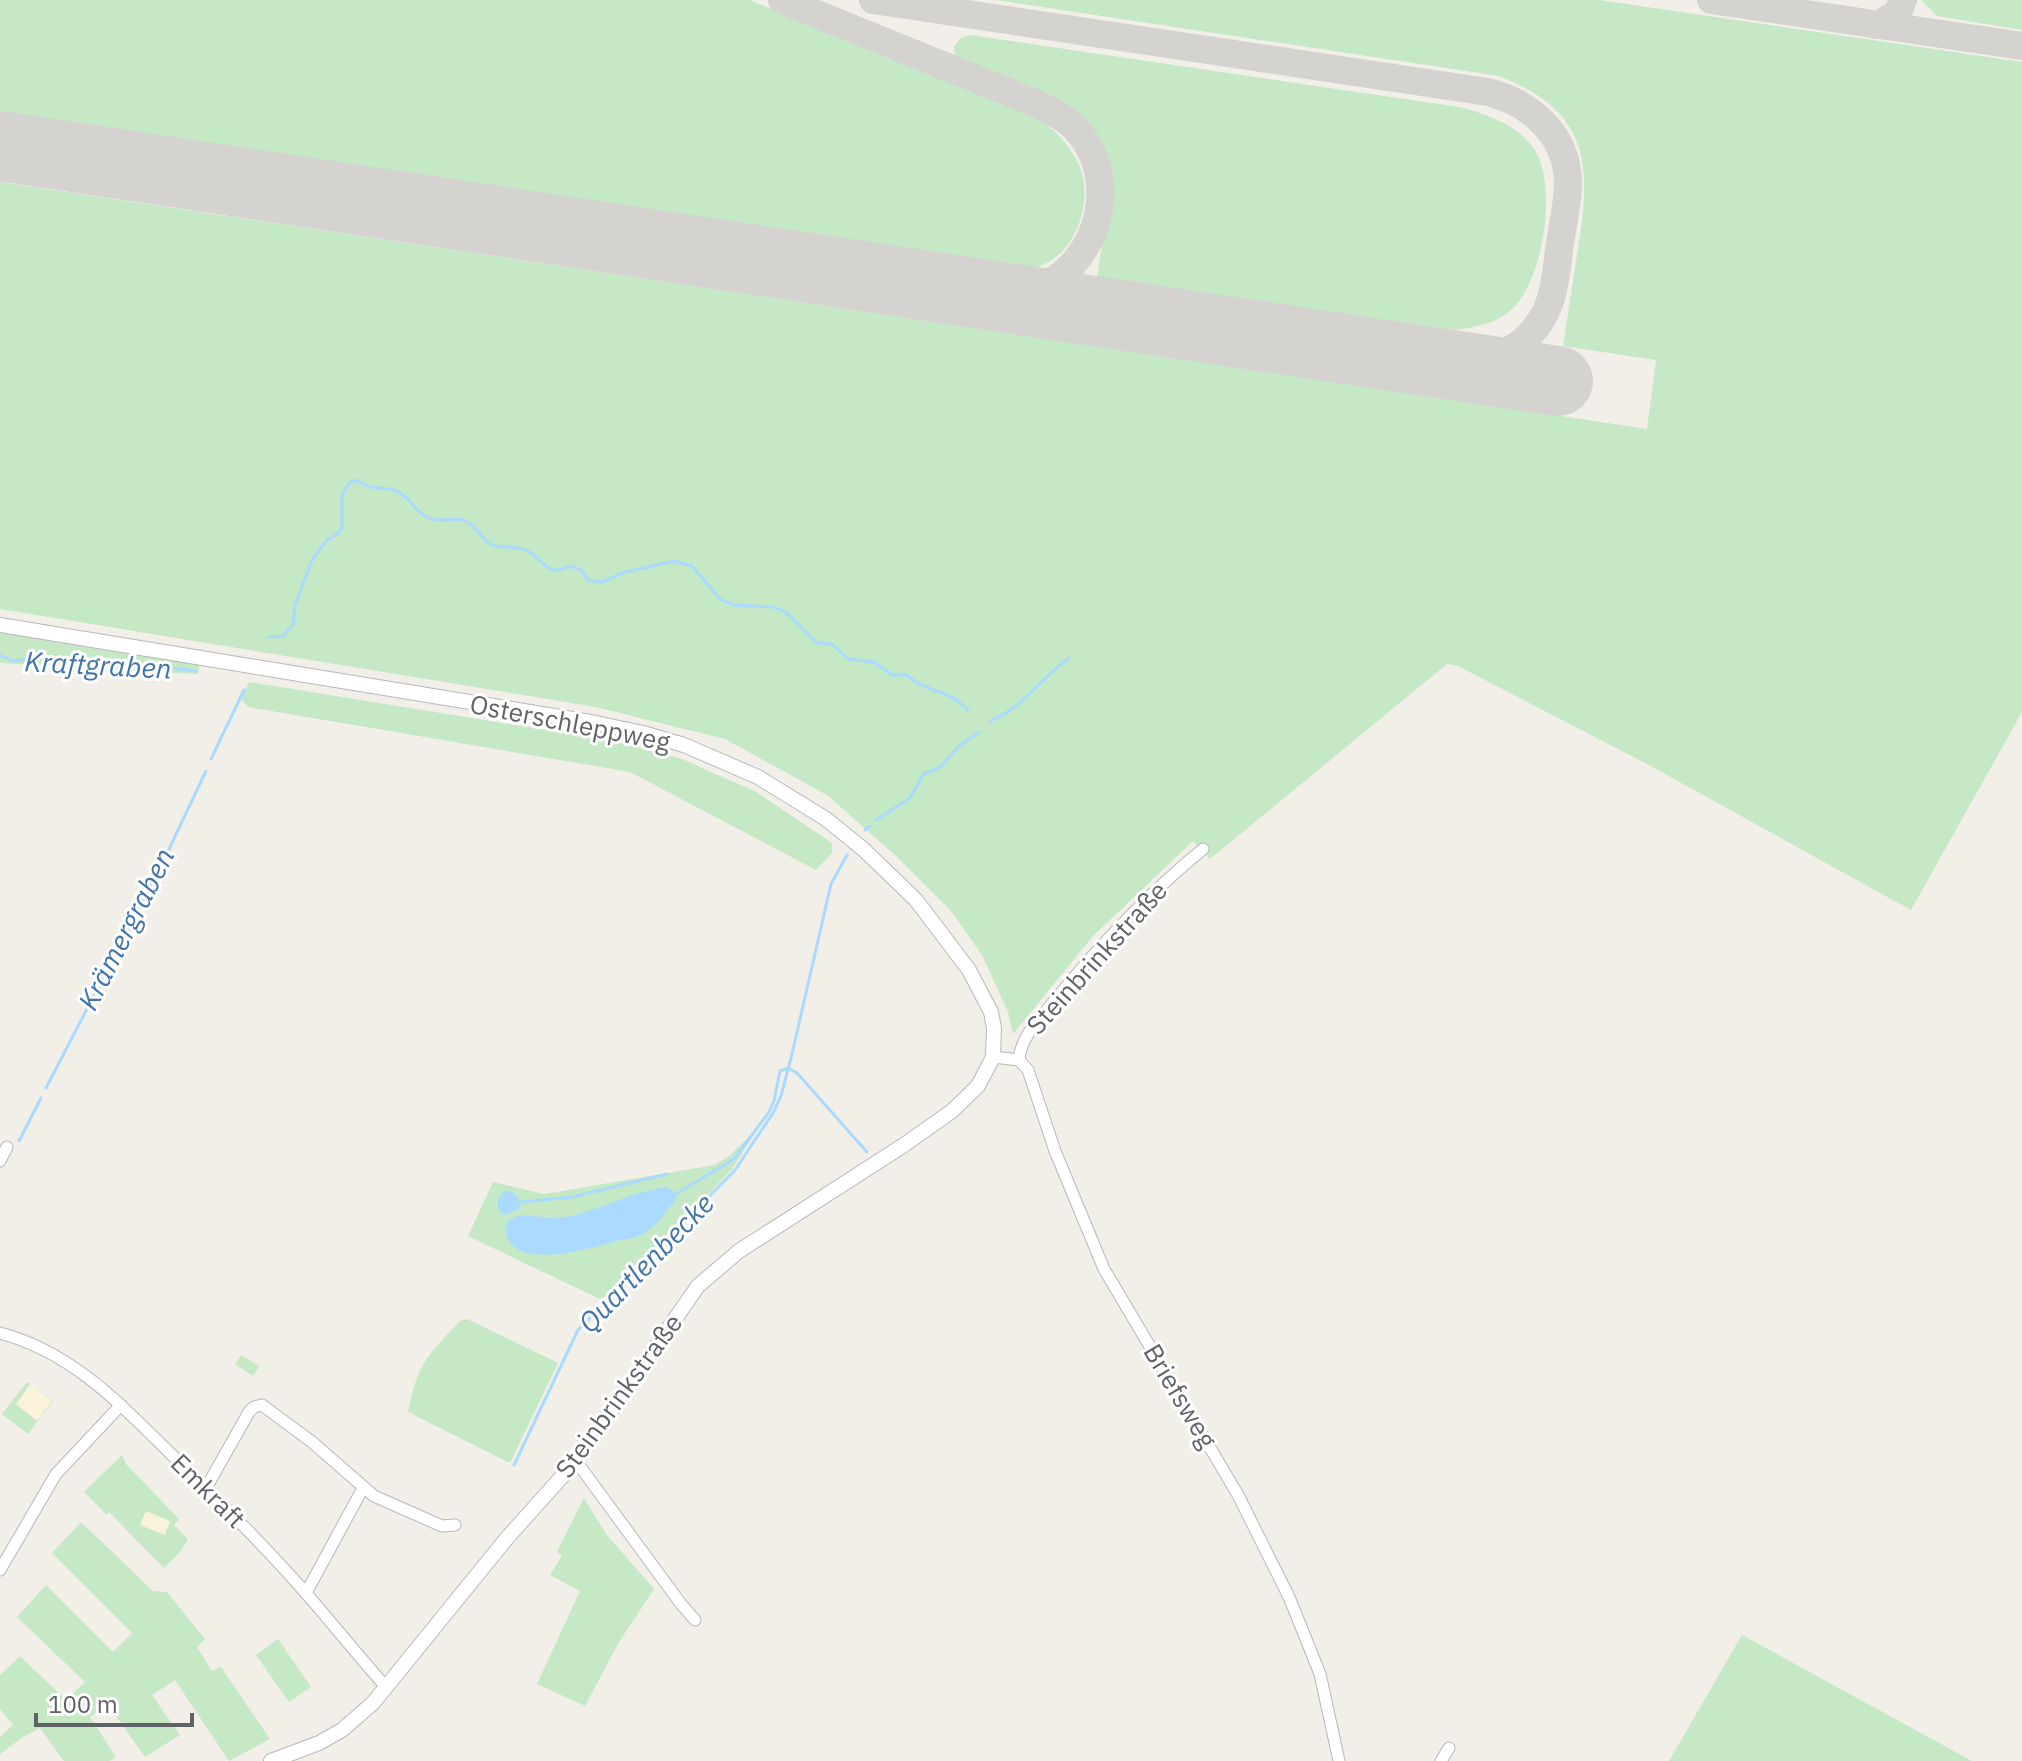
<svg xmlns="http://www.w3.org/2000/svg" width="2022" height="1761" font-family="'IBM Plex Sans',sans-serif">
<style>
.green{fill:#c5e8c5}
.sand{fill:#fbf3d9}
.water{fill:#aadaff}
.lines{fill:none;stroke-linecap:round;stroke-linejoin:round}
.stream{stroke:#aadaff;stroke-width:3}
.taxiway{stroke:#d4d3d0;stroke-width:28}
.runway{stroke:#d4d3d0;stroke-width:70}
.minor-casing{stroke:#b5b8bc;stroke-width:13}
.tertiary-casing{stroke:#b5b8bc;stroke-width:16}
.minor{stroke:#fff;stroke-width:11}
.tertiary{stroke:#fff;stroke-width:14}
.labels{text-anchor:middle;stroke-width:6;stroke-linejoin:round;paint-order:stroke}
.street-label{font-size:26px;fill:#5f6368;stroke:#fff}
.water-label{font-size:28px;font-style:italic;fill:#4174aa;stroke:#fff}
</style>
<rect width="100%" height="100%" fill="#f1efe8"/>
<g class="green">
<path d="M0 0H750L1038 118C1055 130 1070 145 1079 165 1092 194 1081 237 1056 257 1050 262 1041 265 1034 269L0 112Z"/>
<path d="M997 0H1599L2022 62V712L1911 910 1647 764 1458 666 1447 664 1210 859 1193 841 1093 936 1013 1034 1008 1012 982 955 951 911 895 855 827 795 725 739 596 707 0 609V182L1647 429 1656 360 1563 346C1568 313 1573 281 1578 249 1592 163 1589 111 1499 76Z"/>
<path d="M1921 0H2022V30L1937 16Z"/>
<path d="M970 35 1459 107C1487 114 1521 126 1536 152 1557 189 1543 281 1512 309 1496 324 1476 327 1455 330L1097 278C1106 211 1126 138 1050 101 1021 87 988 77 959 61L955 57 954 47 961 38Z"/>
<path d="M0 630 200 664 198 674 0 663Z"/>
<path d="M249 682 614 741 682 759 756 792 832 843V853L816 870 630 772 248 707 241 699Z"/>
<path d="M759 1127 732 1169 606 1302 468 1236 493 1182 544 1194 715 1165 729 1156Z"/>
<path d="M467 1319 558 1363 510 1463 408 1412C418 1363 427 1356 460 1321Z"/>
<path d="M241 1355 259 1366 253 1376 235 1364Z"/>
<path d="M27 1382 53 1401 28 1434 2 1414Z"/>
<path d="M122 1455 126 1464 179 1519 174 1525 188 1539 180 1552 164 1568 109 1512 106 1514 84 1492Z"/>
<path d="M584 1498 606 1534 654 1589 619 1642 585 1706 537 1684 580 1591 550 1575 562 1556 557 1552Z"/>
<path d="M81 1522 153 1591 167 1592 205 1639 197 1647 212 1671 221 1667 270 1739 229 1761 175 1680 152 1695 180 1735 145 1757 108 1705 90 1717 116 1757 109 1761H64L40 1728 23 1737 0 1754V1737L13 1725 0 1709V1675L20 1656 66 1700 85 1682 17 1617 46 1585 113 1652 132 1633 52 1553Z"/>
<path d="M1742 1635 1972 1761H1669Z"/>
<path d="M278 1639 311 1687 289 1702 256 1655Z"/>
</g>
<g class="sand">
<path d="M30 1384 52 1401 37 1421 16 1404Z"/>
<path d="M146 1511 170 1521 165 1535 140 1525Z"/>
</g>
<g class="water">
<path d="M668 1187 677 1195 675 1201C666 1211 657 1225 646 1232 636 1239 621 1239 610 1243 584 1250 502 1274 506 1223 522 1208 538 1220 559 1218 596 1213 630 1191 668 1187Z"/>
<path d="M504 1191 513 1192 521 1202 520 1209 505 1215 498 1209V1199Z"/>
</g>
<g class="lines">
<g class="stream">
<path d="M269 637 283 636 293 625 295 605 312 560 327 540 337 534 342 528V494L349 483 356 480C373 492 380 485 396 491 410 496 415 513 429 518 440 523 453 517 465 521 478 526 481 540 492 545 504 549 517 545 528 551 545 561 547 578 570 566L581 570 588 580 602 582 625 572 675 561 692 566 720 599 733 605 774 607 787 613 817 643 832 644 848 659 874 662 892 675H907L917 683 954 698 968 710"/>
<path d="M0 655 13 661 57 656 95 664 146 665 196 671"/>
<path d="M990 721C1022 709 1041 678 1069 658"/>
<path d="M211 759 244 690"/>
<path d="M876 820 910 798 924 773C946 769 944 760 958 747 964 742 973 737 979 732"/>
<path d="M865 830 870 826"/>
<path d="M46 1088 161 866 206 771"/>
<path d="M19 1141 41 1098"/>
<path d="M676 1194 734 1159 769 1112 774 1101 780 1071 788 1068 797 1073 867 1152"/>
<path d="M521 1202 572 1197 667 1174"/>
<path d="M514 1465 578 1330 735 1170 773 1113 781 1096 792 1054 831 884 847 855"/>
</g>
<g class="taxiway">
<path d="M782 0 1028 100C1045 107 1062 115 1075 128 1122 178 1100 261 1040 288 1028 294 1012 295 998 297"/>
<path d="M873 0 1488 92C1531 103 1567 135 1568 182 1568 202 1563 223 1560 243 1557 263 1556 285 1549 304 1532 348 1490 366 1445 364"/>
<path d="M1711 0 2022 46"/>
<path d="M1877 25 1897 14 1903 0"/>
</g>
<path class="runway" d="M0 146 1558 381"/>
<g class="minor-casing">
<g id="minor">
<path d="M993 1057 1019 1060 1028 1070 1055 1151 1104 1269 1238 1495 1289 1597 1320 1674 1339 1761"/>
<path d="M1019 1060C1021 1035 1041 1018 1056 999 1101 944 1148 894 1203 849"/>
<path d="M0 1161 7 1147"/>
<path d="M0 1333C72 1352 120 1404 171 1454 219 1501 267 1548 311 1599 336 1628 360 1658 386 1687"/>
<path d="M576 1461 681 1604 695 1620"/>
<path d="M206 1488 249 1412 254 1407 262 1405 312 1442 374 1496 442 1526 455 1525"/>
<path d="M0 1570 56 1474 121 1405"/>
<path d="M306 1593 363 1488"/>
<path d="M1441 1761 1449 1748"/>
</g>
</g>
<g class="tertiary-casing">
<path id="tertiary" d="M0 625 591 722 643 733 684 745 758 777 826 819 863 849 916 900 969 970 991 1012 994 1028 993 1057 978 1086 952 1111 904 1145 739 1251 698 1286 576 1461 507 1538 373 1703 342 1730 319 1743 271 1761"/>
</g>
<use href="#minor" class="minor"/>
<use href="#tertiary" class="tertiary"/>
</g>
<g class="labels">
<g class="street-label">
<text transform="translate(570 723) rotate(11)" y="9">Osterschleppweg</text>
<text transform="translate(1097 958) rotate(-48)" y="9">Steinbrinkstraße</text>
<text transform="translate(619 1396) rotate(-54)" y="9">Steinbrinkstraße</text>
<text transform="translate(1180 1396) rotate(59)" y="9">Briefsweg</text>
<text transform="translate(208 1491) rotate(45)" y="9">Emkraft</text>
</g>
<g class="water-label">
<text transform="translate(98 665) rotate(3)" y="10">Kraftgraben</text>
<text transform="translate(126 929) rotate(-63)" y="10">Krämergraben</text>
<text transform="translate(646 1263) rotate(-46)" y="10">Quartlenbecke</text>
</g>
</g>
<path d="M36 1713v12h156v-12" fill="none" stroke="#5f6368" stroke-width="4"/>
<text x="48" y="1713" font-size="24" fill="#5f6368" stroke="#ffffff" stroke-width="6" paint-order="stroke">100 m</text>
</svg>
